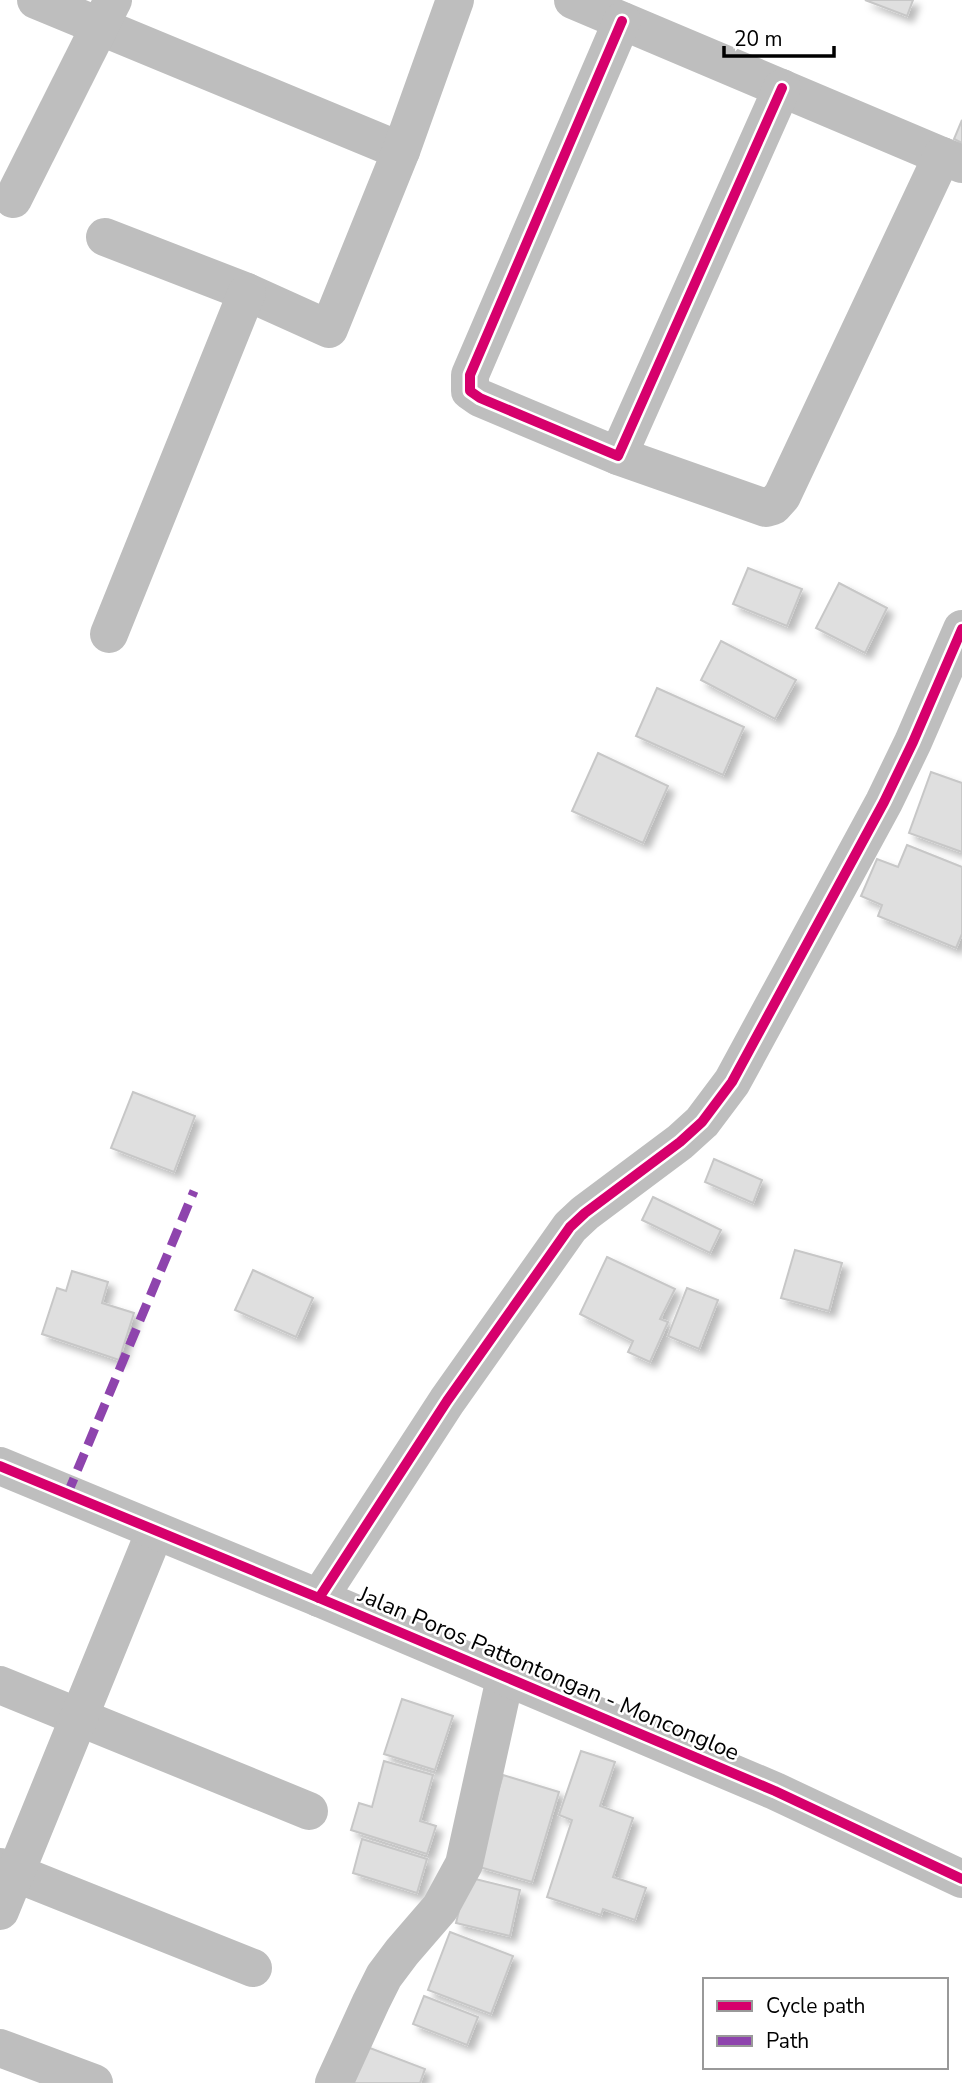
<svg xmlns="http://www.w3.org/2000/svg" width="962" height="2083" font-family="'Nunito Sans',sans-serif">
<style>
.building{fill:#dfdfdf;stroke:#c7c7c7;stroke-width:2;filter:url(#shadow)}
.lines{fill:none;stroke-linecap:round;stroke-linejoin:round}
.minor{stroke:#bebebe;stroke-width:38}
.tertiary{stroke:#bebebe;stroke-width:38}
.quiet{stroke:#8e44ad;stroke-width:9;stroke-dasharray:18 9;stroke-linecap:butt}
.cycleway-casing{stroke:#fff;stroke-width:15}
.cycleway{stroke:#d6006c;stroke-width:10}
.labels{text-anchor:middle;stroke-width:5;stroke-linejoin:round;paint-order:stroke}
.street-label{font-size:23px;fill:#000;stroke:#fff}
</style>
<defs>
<filter id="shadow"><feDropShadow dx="6" dy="6" stdDeviation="3.5" flood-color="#0004"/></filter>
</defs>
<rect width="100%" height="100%" fill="#fff"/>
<g class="building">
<path d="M865 0H913L907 16Z"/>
<path d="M962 120V143L954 139Z"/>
<path d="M748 568 802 589 787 626 733 604Z"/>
<path d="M839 583 887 608 865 653 816 628Z"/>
<path d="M721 641 796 680 775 719 701 680Z"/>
<path d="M657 688 744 727 723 775 636 736Z"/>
<path d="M598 753 668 786 643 843 572 811Z"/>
<path d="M931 772 962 783V852L909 833Z"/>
<path d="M907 845 962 867V934L956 948 878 916 882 905 861 896 877 859 898 867Z"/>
<path d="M133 1092 195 1116 174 1172 111 1148Z"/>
<path d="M714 1159 762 1180 753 1203 705 1182Z"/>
<path d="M653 1197 721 1230 710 1253 642 1220Z"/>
<path d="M795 1250 842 1263 829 1311 781 1298Z"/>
<path d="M607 1257 675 1289 660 1319 668 1322 650 1362 628 1352 633 1341 580 1314Z"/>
<path d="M253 1270 313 1298 296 1337 235 1310Z"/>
<path d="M72 1271 108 1282 102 1303 134 1313 119 1360 42 1334 57 1288 66 1291Z"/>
<path d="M687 1288 718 1300 699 1349 668 1336Z"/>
<path d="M402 1699 453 1716 435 1770 384 1754Z"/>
<path d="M581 1751 615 1762 600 1806 633 1818 613 1877 646 1888 635 1920 603 1909 601 1915 547 1897 572 1820 559 1815Z"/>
<path d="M384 1761 433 1775 420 1821 436 1826 427 1854 351 1830 359 1803 372 1807Z"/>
<path d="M503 1775 559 1792 532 1882 476 1866Z"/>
<path d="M362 1839 427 1859 417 1893 353 1873Z"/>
<path d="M467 1877 520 1890 510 1936 456 1923Z"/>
<path d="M450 1932 513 1956 491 2014 428 1990Z"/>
<path d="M424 1996 478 2017 467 2045 413 2024Z"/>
<path d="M362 2045 425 2069 420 2083H347Z"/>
</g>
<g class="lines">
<g class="minor">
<path d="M36 0 401 151"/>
<path d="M573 0 942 156"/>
<path d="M622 21 470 375V391L480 398 618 456 782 88"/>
<path d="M13 199 113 0"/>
<path d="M105 237 247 292 329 329 401 151 455 0"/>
<path d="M618 456 766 508 773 506 782 496 942 156 962 164"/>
<path d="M109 634 247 292"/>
<path d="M319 1598 447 1401 570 1227 585 1213 680 1142 702 1122 732 1082 884 802 913 742 962 629"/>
<path d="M0 1685 309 1811"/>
<path d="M0 1867 253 1968"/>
<path d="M0 1911 155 1531"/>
<path d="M0 2048 94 2083"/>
<path d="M334 2083 371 2002 384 1976 402 1952 440 1908 464 1864 505 1678"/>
</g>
<path class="tertiary" d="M0 1466 319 1598 775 1791 962 1879"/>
<path class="quiet" d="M67 1495 194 1191"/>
<g class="cycleway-casing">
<g id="cycleway">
<path d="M622 21 470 375V391L480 398 618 456 782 88"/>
<path d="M0 1466 319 1598 775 1791 962 1879"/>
<path d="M319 1598 447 1401 570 1227 585 1213 680 1142 702 1122 732 1082 884 802 913 742 962 629"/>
</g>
</g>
<use href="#cycleway" class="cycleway"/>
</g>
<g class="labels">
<g class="street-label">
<text transform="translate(549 1673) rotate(23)" y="8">Jalan Poros Pattontongan - Moncongloe</text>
</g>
</g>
<rect x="703" y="1978" width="245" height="91" fill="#ffffff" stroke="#999999" stroke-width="2"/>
<rect x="717" y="2001" width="35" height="10" fill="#d6006c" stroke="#999999" stroke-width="2"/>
<text x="766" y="2013" font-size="21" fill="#000000">Cycle path</text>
<rect x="717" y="2036" width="35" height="10" fill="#8e44ad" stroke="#999999" stroke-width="2"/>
<text x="766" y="2048" font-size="21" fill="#000000">Path</text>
<path d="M724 46v10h110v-10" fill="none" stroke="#000000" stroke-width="3.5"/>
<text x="734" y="46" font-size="21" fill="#000000" stroke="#ffffff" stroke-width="5" paint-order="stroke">20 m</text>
</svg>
